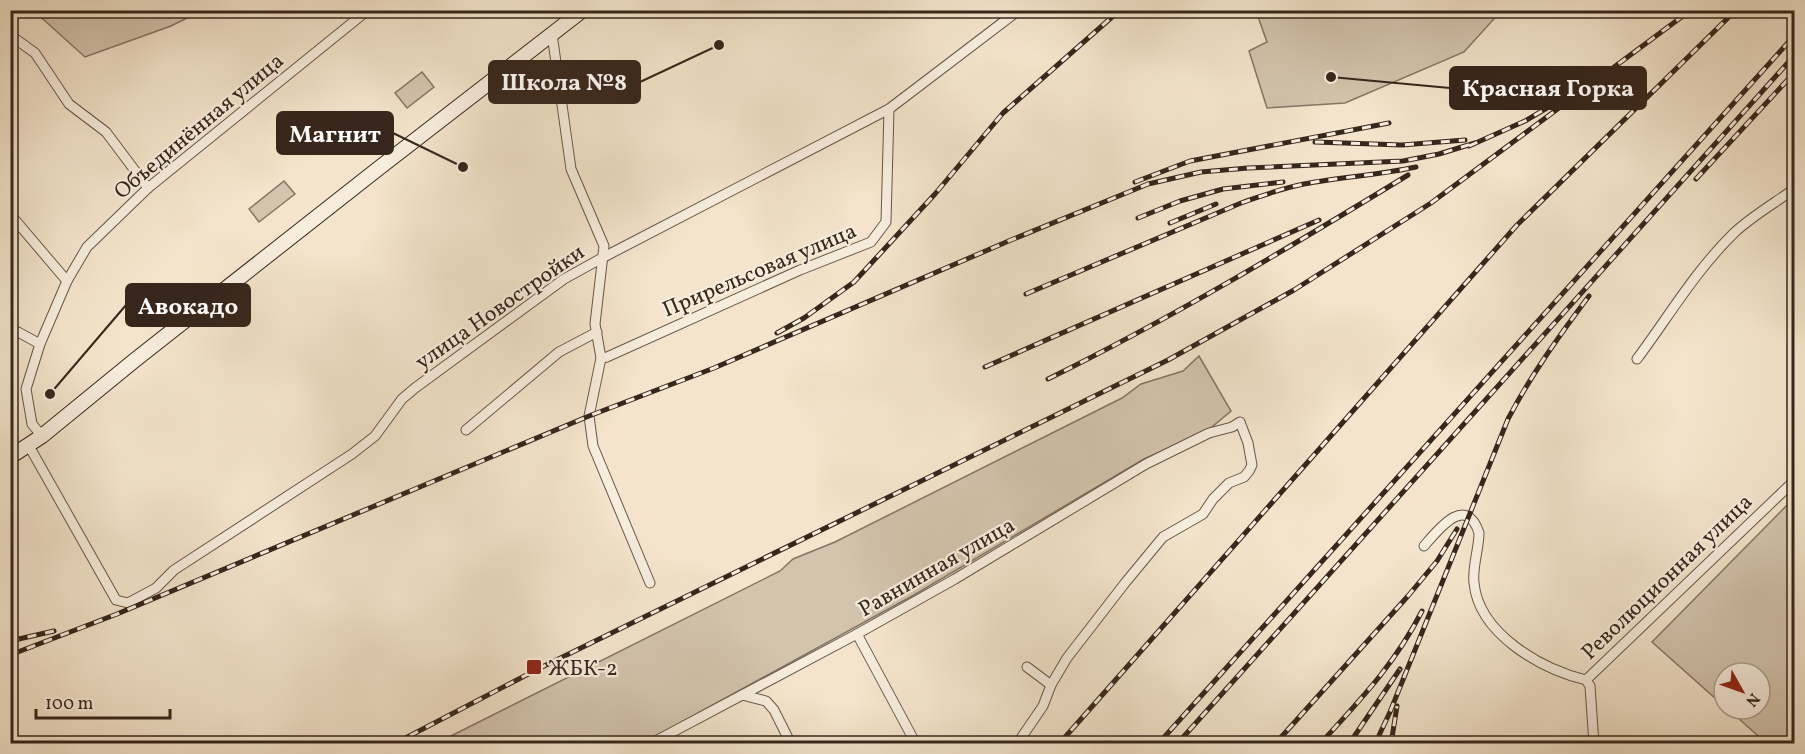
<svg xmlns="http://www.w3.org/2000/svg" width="1805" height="754" font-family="Vollkorn,serif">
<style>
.green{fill:#d3c4ad;stroke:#857564;stroke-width:1.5}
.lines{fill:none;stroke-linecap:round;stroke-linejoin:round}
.street-casing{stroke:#665648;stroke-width:11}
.secondary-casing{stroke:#37261c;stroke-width:16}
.street{stroke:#f7eddd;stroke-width:9}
.secondary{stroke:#f7eddd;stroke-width:14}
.rail-casing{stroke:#37261c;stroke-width:5}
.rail{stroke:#f7eddd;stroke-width:3;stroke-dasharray:9;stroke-linecap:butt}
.poi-dot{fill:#8f2418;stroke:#f7eddd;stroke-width:2}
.labels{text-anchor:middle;stroke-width:4.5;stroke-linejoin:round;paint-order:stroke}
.street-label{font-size:22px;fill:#37261c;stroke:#f7eddd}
.poi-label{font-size:22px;fill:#37261c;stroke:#f7eddd;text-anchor:start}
.leader{fill:none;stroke:#37261c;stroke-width:2}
.callout-dot{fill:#37261c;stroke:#f7eddd;stroke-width:2}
.callout{fill:#37261c;stroke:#37261c;stroke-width:2}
.callout-label{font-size:24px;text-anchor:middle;font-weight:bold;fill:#fff}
</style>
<rect width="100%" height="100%" fill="#f3e4cb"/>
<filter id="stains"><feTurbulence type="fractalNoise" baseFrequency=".00333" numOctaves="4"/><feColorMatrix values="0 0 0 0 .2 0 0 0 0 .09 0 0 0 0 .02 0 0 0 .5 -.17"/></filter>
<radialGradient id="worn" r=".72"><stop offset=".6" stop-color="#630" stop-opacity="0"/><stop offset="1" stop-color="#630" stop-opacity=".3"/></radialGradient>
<g class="green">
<path d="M34 11H201L171 26 85 57Z"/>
<path d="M1256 11V10L1501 11 1464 52 1345 103 1267 108 1249 51 1267 42Z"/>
<path d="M422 72 434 87 407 108 395 93Z"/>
<path d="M284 181 295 194 259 222 249 209Z"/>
<path d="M1199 356 1231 411 1207 431 1144 459 914 595 656 736 634 744H435L780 571 793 559 835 542 1122 398 1141 384 1183 371Z"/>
<path d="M1794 498V743H1766L1728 709H1760V673H1724V706L1652 642Z"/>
</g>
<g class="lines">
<g class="street-casing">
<g id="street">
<path d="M552 34 571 169 604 246 595 324 601 358 589 416 593 446 650 583"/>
<path d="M10 39 17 40 35 53 69 104 106 132 148 188"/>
<path d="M10 214 67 281 87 247 148 188 368 10"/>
<path d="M10 331 18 332 40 344"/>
<path d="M601 358 607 357 800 270 871 242 886 222 889 109"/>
<path d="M1637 359C1669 316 1696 270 1734 233 1752 216 1775 203 1794 189"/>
<path d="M466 430 559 352 597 332"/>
<path d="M42 436 32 424 26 389 40 344 67 281"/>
<path d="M29 446 116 600 128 603 156 588 174 570 352 454 375 436 402 399 415 388 564 279 602 258 889 109 1019 10"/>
<path d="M1424 546C1438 530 1466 493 1479 533 1479 549 1472 567 1474 583 1479 634 1541 669 1586 680"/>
<path d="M857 634 916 744"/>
<path d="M1027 667 1051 685"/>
<path d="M1586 680 1794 481"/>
<path d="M1586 680 1590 686 1594 744"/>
<path d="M742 695 766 701 774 710 791 744"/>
<path d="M650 744 857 634 955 579 1146 464 1209 433 1232 427 1240 422 1248 443 1252 465 1249 471 1244 477 1229 483 1213 499 1203 514 1163 537 1125 583 1067 658 1051 685 1043 706 1017 744"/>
</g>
</g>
<g class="secondary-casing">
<path id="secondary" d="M10 457 42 436 135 360 379 168 583 10"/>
</g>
<use href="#street" class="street"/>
<use href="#secondary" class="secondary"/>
<g class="rail-casing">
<g id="rail">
<path d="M1315 142 1402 145 1465 140"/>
<path d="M1469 146 1525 121 1557 102"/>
<path d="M1696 179 1794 73"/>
<path d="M1135 182 1190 161 1389 123"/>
<path d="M1138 218 1180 201 1223 189 1283 182"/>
<path d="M1170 223 1216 204"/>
<path d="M1026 294 1241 203C1262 196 1282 188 1304 184 1341 177 1379 175 1416 167"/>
<path d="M777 333 804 318 854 282 935 194 1003 113 1120 10"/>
<path d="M985 367 1319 220"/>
<path d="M1048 379C1172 318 1290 247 1408 175"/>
<path d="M10 641 54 631"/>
<path d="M10 655 117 614 589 416 714 368 1011 240 1148 184 1201 172 1248 168 1403 161 1439 154 1475 143"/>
<path d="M394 744 536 670 1168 360 1294 290 1431 203 1691 10"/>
<path d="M1059 744 1517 225 1736 10"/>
<path d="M1158 744 1794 36"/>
<path d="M1177 744 1794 56"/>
<path d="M1275 744 1408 596 1437 561 1457 529"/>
<path d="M1320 744C1360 700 1395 664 1422 611"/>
<path d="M1349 744 1400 669"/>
<path d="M1375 744 1390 712 1508 419C1531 375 1559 336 1589 296"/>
<path d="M1391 744 1397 706"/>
</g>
</g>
<use href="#rail" class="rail"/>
</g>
<rect class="poi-dot" x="526" y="659" width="16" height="16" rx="3"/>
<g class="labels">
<g class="street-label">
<text transform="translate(198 125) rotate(-40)" y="8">Объединённая улица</text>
<text transform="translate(759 269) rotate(-23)" y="8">Прирельсовая улица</text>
<text transform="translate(499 306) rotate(-35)" y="8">улица Новостройки</text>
<text transform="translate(936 566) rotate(-30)" y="8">Равнинная улица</text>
<text transform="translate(1666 576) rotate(-44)" y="8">Революционная улица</text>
</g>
<g class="poi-label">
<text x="548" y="675">ЖБК-2</text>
</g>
</g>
<path class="leader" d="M719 45L640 82M1331 77L1450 88M463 167L393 133M50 394L126 305"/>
<g class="callout-dot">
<circle cx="719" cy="45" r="6"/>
<circle cx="1331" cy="77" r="6"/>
<circle cx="463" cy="167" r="6"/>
<circle cx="50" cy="394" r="6"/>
</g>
<g class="callout">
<rect x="489" y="61" width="151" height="42" rx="6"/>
<rect x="1450" y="67" width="196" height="42" rx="6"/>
<rect x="277" y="112" width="116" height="42" rx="6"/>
<rect x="126" y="284" width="124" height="42" rx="6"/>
</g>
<g class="callout-label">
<text x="564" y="90">Школа №8</text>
<text x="1548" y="96">Красная Горка</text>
<text x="335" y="142">Магнит</text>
<text x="188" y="314">Авокадо</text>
</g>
<rect width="1805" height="754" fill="none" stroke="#f3e4cb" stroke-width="36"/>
<rect x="12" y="12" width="1781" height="730" fill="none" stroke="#37261c" stroke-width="3"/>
<rect x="18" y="18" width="1769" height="718" fill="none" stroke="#37261c" stroke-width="1.5"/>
<g transform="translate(1742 691) rotate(130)"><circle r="28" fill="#f7eddd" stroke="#aa9d90" stroke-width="1.5"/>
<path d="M0-4.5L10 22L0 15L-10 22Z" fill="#8f2418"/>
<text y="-9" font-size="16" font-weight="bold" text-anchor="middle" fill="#37261c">N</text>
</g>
<path d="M36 709v9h134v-9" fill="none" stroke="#37261c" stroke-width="3"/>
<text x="45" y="709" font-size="18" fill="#37261c" stroke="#f7eddd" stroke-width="4.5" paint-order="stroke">100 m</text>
<rect width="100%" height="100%" filter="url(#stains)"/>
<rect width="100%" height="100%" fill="url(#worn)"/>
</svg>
